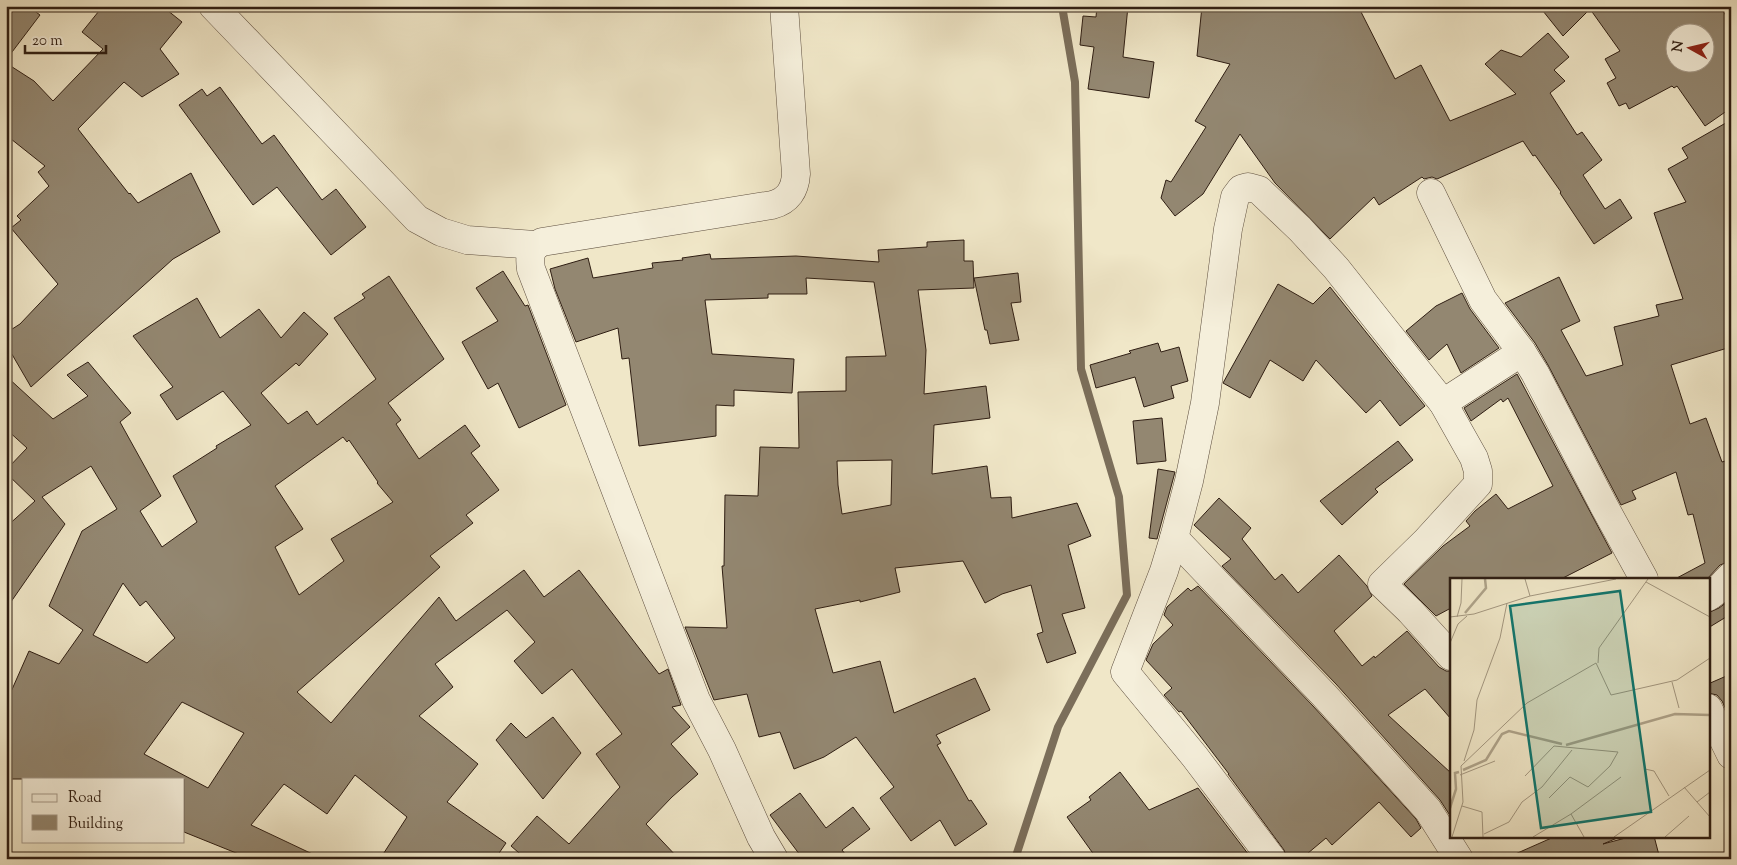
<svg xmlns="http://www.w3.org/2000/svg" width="1737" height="865" font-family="'Sorts Mill Goudy',serif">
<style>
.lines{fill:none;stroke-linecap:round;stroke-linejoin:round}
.stream{stroke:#7b6e5a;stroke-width:8}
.building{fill:#938771;stroke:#2f1e13;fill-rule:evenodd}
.minor-casing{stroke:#5f5040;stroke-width:29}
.minor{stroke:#f5efdb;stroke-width:28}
.inset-river{fill:none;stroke:#aea38a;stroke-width:2.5}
.inset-road{fill:none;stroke:#a39780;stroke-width:1}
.view{fill:#0f766e;fill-opacity:0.15;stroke:#0f766e;stroke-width:2.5}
.inset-edge{fill:none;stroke:#2f1e13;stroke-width:2.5}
</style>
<rect width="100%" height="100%" fill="#f0e7c8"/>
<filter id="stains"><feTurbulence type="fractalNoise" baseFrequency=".004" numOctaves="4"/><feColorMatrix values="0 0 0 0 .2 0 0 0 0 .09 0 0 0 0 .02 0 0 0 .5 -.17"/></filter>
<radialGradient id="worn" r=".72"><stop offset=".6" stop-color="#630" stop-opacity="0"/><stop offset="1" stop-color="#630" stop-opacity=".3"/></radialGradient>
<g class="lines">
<path class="stream" d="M1015 859 1058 727 1127 595 1119 497 1081 369 1075 82 1062 6"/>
</g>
<g class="building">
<path d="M6 6H28L40 15 6 60Z"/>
<path d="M103 6H162L182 22 160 49 179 74 142 97 124 82 78 129 129 194 130 193 138 203 191 173 220 232 173 259 31 387 6 344V333L20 324 58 284 11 228 21 220 17 216 49 186 38 172 45 166 6 135V63L34 81 53 101 103 49 82 32Z"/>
<path d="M1097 6H1128L1123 57 1154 62 1149 98 1088 89 1094 47 1080 45 1083 16 1096 17Z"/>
<path d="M1202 6H1358L1395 79 1421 65 1450 121 1516 94 1485 64 1501 50 1521 57 1548 33 1569 57 1554 70 1565 81 1550 93 1577 135 1582 132 1602 160 1583 175 1605 209 1620 199 1632 218 1594 244 1560 193 1561 192 1535 155 1533 156 1523 141 1437 179 1432 177 1424 179 1422 177 1379 205 1374 197 1330 239 1275 183 1240 134 1203 194 1175 216 1161 198 1166 180 1171 182 1206 127 1195 121 1230 64 1197 56Z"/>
<path d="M1539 6H1720L1731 24V108L1705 126 1677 86 1674 88 1672 86 1629 109 1626 103 1619 106 1607 83 1616 78 1605 59 1620 51 1590 9 1563 36ZM1674 32H1704V62H1674Z"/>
<path d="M220 87 262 144 274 135 322 200 336 189 366 227 331 255 277 187 253 205 179 105 202 89 207 96Z"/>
<path d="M1731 120V347L1671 365 1690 424 1706 418 1722 462 1725 461 1731 482V561L1720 565 1707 579H1675L1705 563 1693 514 1688 515 1676 472 1632 491 1636 499 1621 505 1548 365 1535 343 1505 303 1559 277 1580 321 1561 330 1586 376 1623 365 1614 327 1659 316 1656 305 1683 299 1654 213 1686 202 1668 169 1688 158 1682 148Z"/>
<path d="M964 240V261H973L974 288 918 290 926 350 924 394 986 386 990 418 934 425 932 474 987 466 991 498 1011 497 1012 518 1077 503 1091 536 1068 545 1085 608 1062 614 1076 653 1047 663 1037 634 1043 632 1031 585 1002 594 985 603 963 561 895 568 900 592 860 602V600L815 609 833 673 880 661 894 713 975 678 990 710 936 735 941 743 937 745 969 801 971 800 987 824 955 846 940 820 911 841 880 798 894 787 856 737 824 757 794 769 780 732 759 737 747 694 714 700 685 627 727 628 722 566H724L725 495 758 496 760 447 799 448 798 392 846 391V357L886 356 874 282 806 278 807 294H768V298L705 300 712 354 794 359 792 393 734 390V406L716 405V436L639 446 629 358 622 359 618 328 576 342 555 289 550 269 588 258 593 278 653 268 652 263 683 260 682 258 710 254 711 259 796 256 879 262 878 250 927 247V242ZM892 460 891 505 842 514 838 485 837 461Z"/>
<path d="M503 271 525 306 528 305 566 405 519 428 498 383 488 389 462 342 498 321 476 288Z"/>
<path d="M1018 273 1021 302 1011 303 1019 340 990 344 987 330H985L974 278Z"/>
<path d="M389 276 444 359 388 403 401 420 396 424 419 459 465 425 480 446 471 453 499 490 466 515 473 523 430 556 440 567 297 692 331 723 439 597 456 621 524 570 544 597 579 570 659 674 668 669 681 705 672 707 690 727 671 744 698 774 672 797 646 824 679 859H526L511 846 537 816 569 844 620 787 596 754 622 734 572 669 542 694 514 661 535 642 507 610 435 664 453 687 419 716 478 764 447 802 506 843 495 859H380L407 817 355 775 327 814 284 784 251 825 323 859H251L184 832V779H6V703L29 651 59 664 83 630 49 606 82 531 117 509 91 466 42 497 65 524 6 609V527L35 501 6 473V470L27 448 6 429V376L53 419 88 396 67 375 88 362 131 413 120 422 161 496 140 511 162 547 197 522 173 476 217 448 216 446 251 425 223 391 177 420 160 395 173 387 133 336 197 298 220 338 259 309 281 338 304 312 328 334 299 366 296 363 261 393 288 424 307 411 317 425 376 379 334 318 365 298 362 294ZM343 437 347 442 349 440 378 482 377 483 393 502 331 539 344 561 299 595 275 547 303 529 275 486ZM123 583 140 606 146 601 175 638 147 663 93 635ZM182 702 244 733 208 788 144 754Z"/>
<path d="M1278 284 1313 304 1330 287 1425 406 1400 426 1380 400 1366 413 1316 360 1303 381 1270 360 1250 398 1223 383Z"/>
<path d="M1462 293 1470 309 1499 348 1461 373 1447 344 1429 360 1406 331 1436 306Z"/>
<path d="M1158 343 1161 352 1179 347 1188 381 1171 386 1174 398 1144 407 1135 377 1096 388 1090 365 1131 353 1129 351Z"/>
<path d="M1517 374 1612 553 1561 579H1451V608L1436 616 1404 584 1443 546 1470 526 1466 521 1475 511 1496 494 1508 509 1553 486 1508 398 1503 402 1501 399 1471 421 1464 408Z"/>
<path d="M1162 418 1166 461 1137 464 1133 421Z"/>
<path d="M1398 441 1413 460 1375 489 1378 492 1342 525 1320 501Z"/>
<path d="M1158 469 1175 472 1157 539 1149 538Z"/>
<path d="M1219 498 1251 528 1242 539 1275 580 1282 574 1298 593 1339 555 1367 586 1372 596 1334 631 1362 666 1374 656 1375 658 1407 631 1439 667 1446 671H1451V719L1425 689 1388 715 1451 773V817L1440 800 1336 684 1222 566 1231 559 1194 525Z"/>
<path d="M1198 586 1313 706 1416 819 1421 828 1411 837 1379 802 1332 845 1326 838 1301 859H1287L1284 850 1228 774H1229L1181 711 1179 712 1164 695 1172 688 1146 660 1153 644 1173 625 1164 615 1167 607 1188 588 1191 591Z"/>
<path d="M1731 599V614L1708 628V613L1719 608Z"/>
<path d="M1731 674V717L1730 718 1722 701 1717 695 1708 693V684Z"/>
<path d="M553 717 581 753 543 799 496 740 511 723 526 738Z"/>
<path d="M1120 772 1149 810 1198 788 1252 859H1097L1067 817 1091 800 1089 797Z"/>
<path d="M800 793 826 828 853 807 870 829 842 850 849 859H803L770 815Z"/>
<path d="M1556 836H1622L1603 844 1633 836H1654L1660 859H1576V856L1570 859H1504Z"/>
</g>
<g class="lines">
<g class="minor-casing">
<g id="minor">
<path d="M213 6 417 219 441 232 467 240 535 245"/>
<path d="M1431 193 1483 300 1522 352 1535 373 1604 506 1644 579"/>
<path d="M1443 403 1522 352"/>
<path d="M1174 538 1324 695 1428 810 1459 859"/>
<path d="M1708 597C1718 592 1723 583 1731 576"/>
<path d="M1708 708 1731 755"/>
<path d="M774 859 761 837 722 750 696 700 531 269C529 256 530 248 542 242L772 205C788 201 795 190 796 174L784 6"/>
<path d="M1272 859 1195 757 1125 672 1164 571 1174 538 1189 481 1205 403 1228 229 1235 197 1241 189 1248 187 1259 190 1300 229 1336 268 1443 403 1474 458 1478 471V484L1427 540 1382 584 1410 611 1451 656"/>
</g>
</g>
<use href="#minor" class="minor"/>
</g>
<g transform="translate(1450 578)">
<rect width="260" height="260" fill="#f0e7c8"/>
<path class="inset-river" d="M15 35 36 10 35 1M116 167 225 136 260 137M13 192 36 182 52 156 59 153 112 166M0 230 6 211 5 195 9 194"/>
<path class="inset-road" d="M75 1 80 18M196 4 260 39M0 39 24 36 80 18 166 1M7 39 11 25 12 1M0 65 8 46 17 38M148 85 149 70 198 1M222 104 229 130M14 183 24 152 27 122 50 60 57 25M195 191 204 193 219 218M10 197 45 183M75 198 104 168 168 174 160 188 138 209 120 199 99 220M234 209 260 239M247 224 260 214M12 228 32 234 33 259M121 236 134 259M34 256 59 244 72 224 92 209 122 172M2 259 13 224 11 188 77 125 146 85 161 117 227 102 260 80M83 259 121 236 171 199M164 259 260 192M215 259 239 238"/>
<path class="view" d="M170 13 201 234 91 250 60 28Z"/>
<rect width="260" height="260" class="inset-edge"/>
</g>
<rect width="1737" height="865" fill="none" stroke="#f0e7c8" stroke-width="25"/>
<rect x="8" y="8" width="1722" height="850" fill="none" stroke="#2f1e13" stroke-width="2.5"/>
<rect x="12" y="12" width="1712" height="840" fill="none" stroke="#2f1e13"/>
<rect x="22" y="778" width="162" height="65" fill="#f5efdb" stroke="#a69b8b"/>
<rect x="32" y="794" width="25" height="8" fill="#f5efdb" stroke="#a69b8b"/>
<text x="68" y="802" font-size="15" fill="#2f1e13">Road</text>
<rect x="32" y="815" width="25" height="15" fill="#938771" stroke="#a69b8b"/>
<text x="68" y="828" font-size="15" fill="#2f1e13">Building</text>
<g transform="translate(1690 48) rotate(278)"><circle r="24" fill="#f5efdb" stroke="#a69b8b"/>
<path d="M0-4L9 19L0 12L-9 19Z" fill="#8f2418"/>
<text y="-8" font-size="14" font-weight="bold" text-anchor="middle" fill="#2f1e13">N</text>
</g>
<path d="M25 45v8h81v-8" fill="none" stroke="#2f1e13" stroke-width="2.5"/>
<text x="32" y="45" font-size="15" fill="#2f1e13" stroke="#f5efdb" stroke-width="4" paint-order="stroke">20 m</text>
<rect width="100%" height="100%" filter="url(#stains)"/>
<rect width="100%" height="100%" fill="url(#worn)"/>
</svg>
